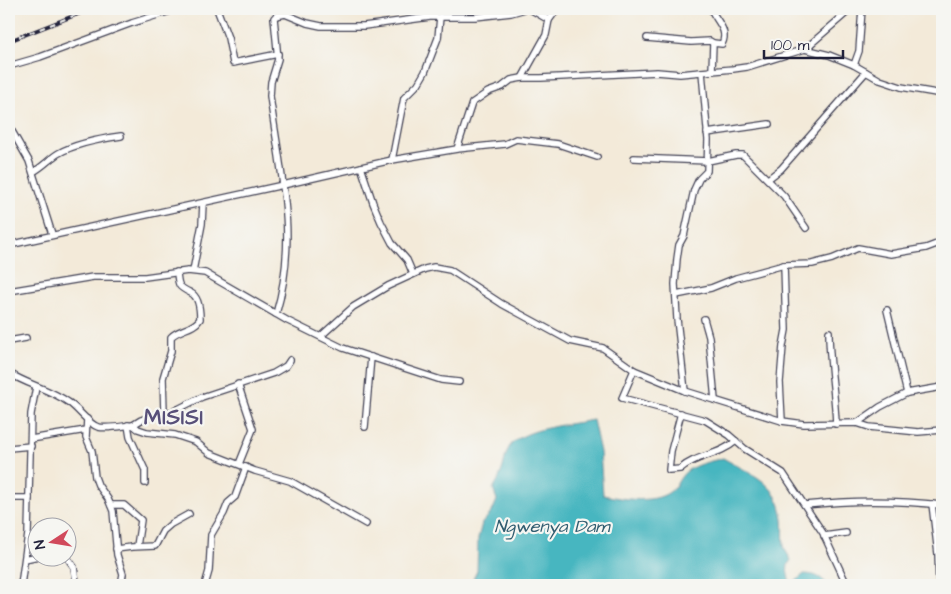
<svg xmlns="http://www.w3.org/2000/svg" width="951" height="594" font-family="'Architects Daughter',sans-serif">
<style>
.water{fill:#47b6c0;stroke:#346c7e}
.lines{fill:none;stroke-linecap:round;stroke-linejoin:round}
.minor-casing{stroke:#414053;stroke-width:8}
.minor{stroke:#fff;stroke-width:5.5}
.rail-casing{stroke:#22223b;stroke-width:4}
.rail{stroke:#f6f6f2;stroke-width:2;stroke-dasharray:5.5;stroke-linecap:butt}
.labels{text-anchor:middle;stroke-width:4.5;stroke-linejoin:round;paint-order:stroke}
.water-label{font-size:18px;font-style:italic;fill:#315d70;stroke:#f6f6f2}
.district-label{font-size:21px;font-weight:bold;letter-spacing:1px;fill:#585079;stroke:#f6f6f2}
</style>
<rect width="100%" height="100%" fill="#f6f6f2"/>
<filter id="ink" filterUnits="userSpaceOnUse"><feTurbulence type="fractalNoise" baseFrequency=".02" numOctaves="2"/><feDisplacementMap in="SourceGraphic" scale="10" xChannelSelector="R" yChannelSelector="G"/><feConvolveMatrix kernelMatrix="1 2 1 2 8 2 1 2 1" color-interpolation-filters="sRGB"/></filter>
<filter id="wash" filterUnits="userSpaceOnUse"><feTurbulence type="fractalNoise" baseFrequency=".0096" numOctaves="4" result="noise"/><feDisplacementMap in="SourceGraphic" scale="20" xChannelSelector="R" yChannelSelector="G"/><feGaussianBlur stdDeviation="1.12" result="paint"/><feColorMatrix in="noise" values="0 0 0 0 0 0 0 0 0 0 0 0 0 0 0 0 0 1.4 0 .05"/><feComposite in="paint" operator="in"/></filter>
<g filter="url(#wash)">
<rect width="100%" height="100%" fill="#f3ead9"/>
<path class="water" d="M593 420 600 452 603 495C622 499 658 505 673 489 679 482 681 474 690 469 700 463 713 461 723 458 752 475 778 481 783 519 784 527 783 537 784 546 785 551 789 556 791 560 785 567 788 575 790 583L795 582 804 574C815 574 821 577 828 585H470L477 571 478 539 482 523 492 512 497 500 493 489C495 484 499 480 500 475 505 465 504 455 510 446 523 428 572 424 593 420Z"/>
</g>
<g filter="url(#ink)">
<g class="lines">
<g class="minor-casing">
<g id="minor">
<path d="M217 9 228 38 233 63 278 54"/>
<path d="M711 9C716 21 729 30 722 44L713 43 712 71"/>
<path d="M549 20 555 12 561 9"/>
<path d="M647 38 691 42 710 41 713 43"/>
<path d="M805 49 851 9"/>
<path d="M854 65 859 51 862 9"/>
<path d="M9 66 40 57 132 23 177 9"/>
<path d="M522 78 546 35 549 20 530 9"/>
<path d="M9 126 29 161 52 234"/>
<path d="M707 133 769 124"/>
<path d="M457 149 472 103 488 92 502 87 511 80 522 78H541L657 72 680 74 733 69 747 67 805 49 829 55 854 65 880 80 901 87 942 94"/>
<path d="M634 158 708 161 736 155H743L784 196 806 228"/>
<path d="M392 160 404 98 418 84 425 72 438 38 440 17"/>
<path d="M361 167 373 203 381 222 392 243 407 260 413 274"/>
<path d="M33 172C43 167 50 158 59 153 77 143 100 139 121 136"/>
<path d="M768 179 781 169 866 72"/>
<path d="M9 245 283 185 392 160 457 149 505 144 516 139 558 144 597 157"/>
<path d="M193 271 202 224 203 203"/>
<path d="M9 291 93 277H145L188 271 205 273 288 321 343 348 441 380 459 382"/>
<path d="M676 295 711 288 736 278 784 265 812 264 832 259 858 248 891 254 926 248 942 242"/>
<path d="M887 310 907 393"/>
<path d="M276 314C299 237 280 173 270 96L271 82 278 59 274 18 276 16 285 14 307 23 321 26H364L430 17H475L511 13 525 9"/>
<path d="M704 319 709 337 715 400"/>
<path d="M829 332C829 363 835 393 836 424"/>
<path d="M321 336 353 307 388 286 425 269 434 267 450 270 502 304 570 341 603 348 634 370 685 391 782 421 804 424 857 423 869 427 918 432 942 430"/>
<path d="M9 341 26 338"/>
<path d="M634 370 622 398 705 420 729 435 745 449 783 473 823 533 847 585"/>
<path d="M9 373C28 385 50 389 68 402 78 408 88 424 98 427 109 429 122 426 133 425L138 429 147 432 175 435 196 442 209 453 255 471 290 481 366 524"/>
<path d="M238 384 253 429 239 464"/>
<path d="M685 391 677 319 675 284 677 259 679 245 684 236 694 190 699 179 707 171 708 140 702 72"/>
<path d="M164 412H172L202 397 274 373 286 366 290 360"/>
<path d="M681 413 671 451 669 470 680 469C695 455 719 456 736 441"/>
<path d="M87 419 86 437 92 451 95 477 98 485 108 499 113 511 117 555 123 574 121 585"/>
<path d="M782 421 780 382 783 346 786 330 784 265"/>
<path d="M857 423 880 407 907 393 942 387"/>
<path d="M128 425 130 437 145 470V483"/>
<path d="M133 425 141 420 164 412 163 378 171 351V337C180 328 193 330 200 319 200 311 199 297 191 293 179 287 178 287 177 272"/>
<path d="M365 427 371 357"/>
<path d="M31 439 86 430"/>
<path d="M9 448 31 446"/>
<path d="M9 498H29"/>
<path d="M932 504 938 554 939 585"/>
<path d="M111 505H124L141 520 137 546"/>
<path d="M805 505C850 500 897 500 942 505"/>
<path d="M824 536 846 533"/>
<path d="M116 549 132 547 155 546 163 531 171 524 189 514"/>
<path d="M66 556 74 567 76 582 82 585"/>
<path d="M25 559 38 556"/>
<path d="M21 585 28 534 31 414 36 387"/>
<path d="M205 585 209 571 211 535 224 513 228 503 235 497 246 467"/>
</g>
</g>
<use href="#minor" class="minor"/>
<g class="rail-casing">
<path id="rail" d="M9 41 91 9"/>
</g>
<use href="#rail" class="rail"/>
</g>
</g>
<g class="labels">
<g class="water-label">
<text x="552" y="532">Ngwenya Dam</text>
</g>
<g class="district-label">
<text x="174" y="424">MISISI</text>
</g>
</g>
<rect width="951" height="594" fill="none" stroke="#f6f6f2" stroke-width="30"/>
<g transform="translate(52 542) rotate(258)"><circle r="24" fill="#f6f6f2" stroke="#a1a1a9"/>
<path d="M0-4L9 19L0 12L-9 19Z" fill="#d1495b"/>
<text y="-8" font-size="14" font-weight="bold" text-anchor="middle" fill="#22223b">N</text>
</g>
<path d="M764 50v8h79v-8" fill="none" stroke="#22223b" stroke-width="2.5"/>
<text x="771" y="50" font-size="15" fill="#22223b" stroke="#f6f6f2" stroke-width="4" paint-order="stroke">100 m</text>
</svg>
